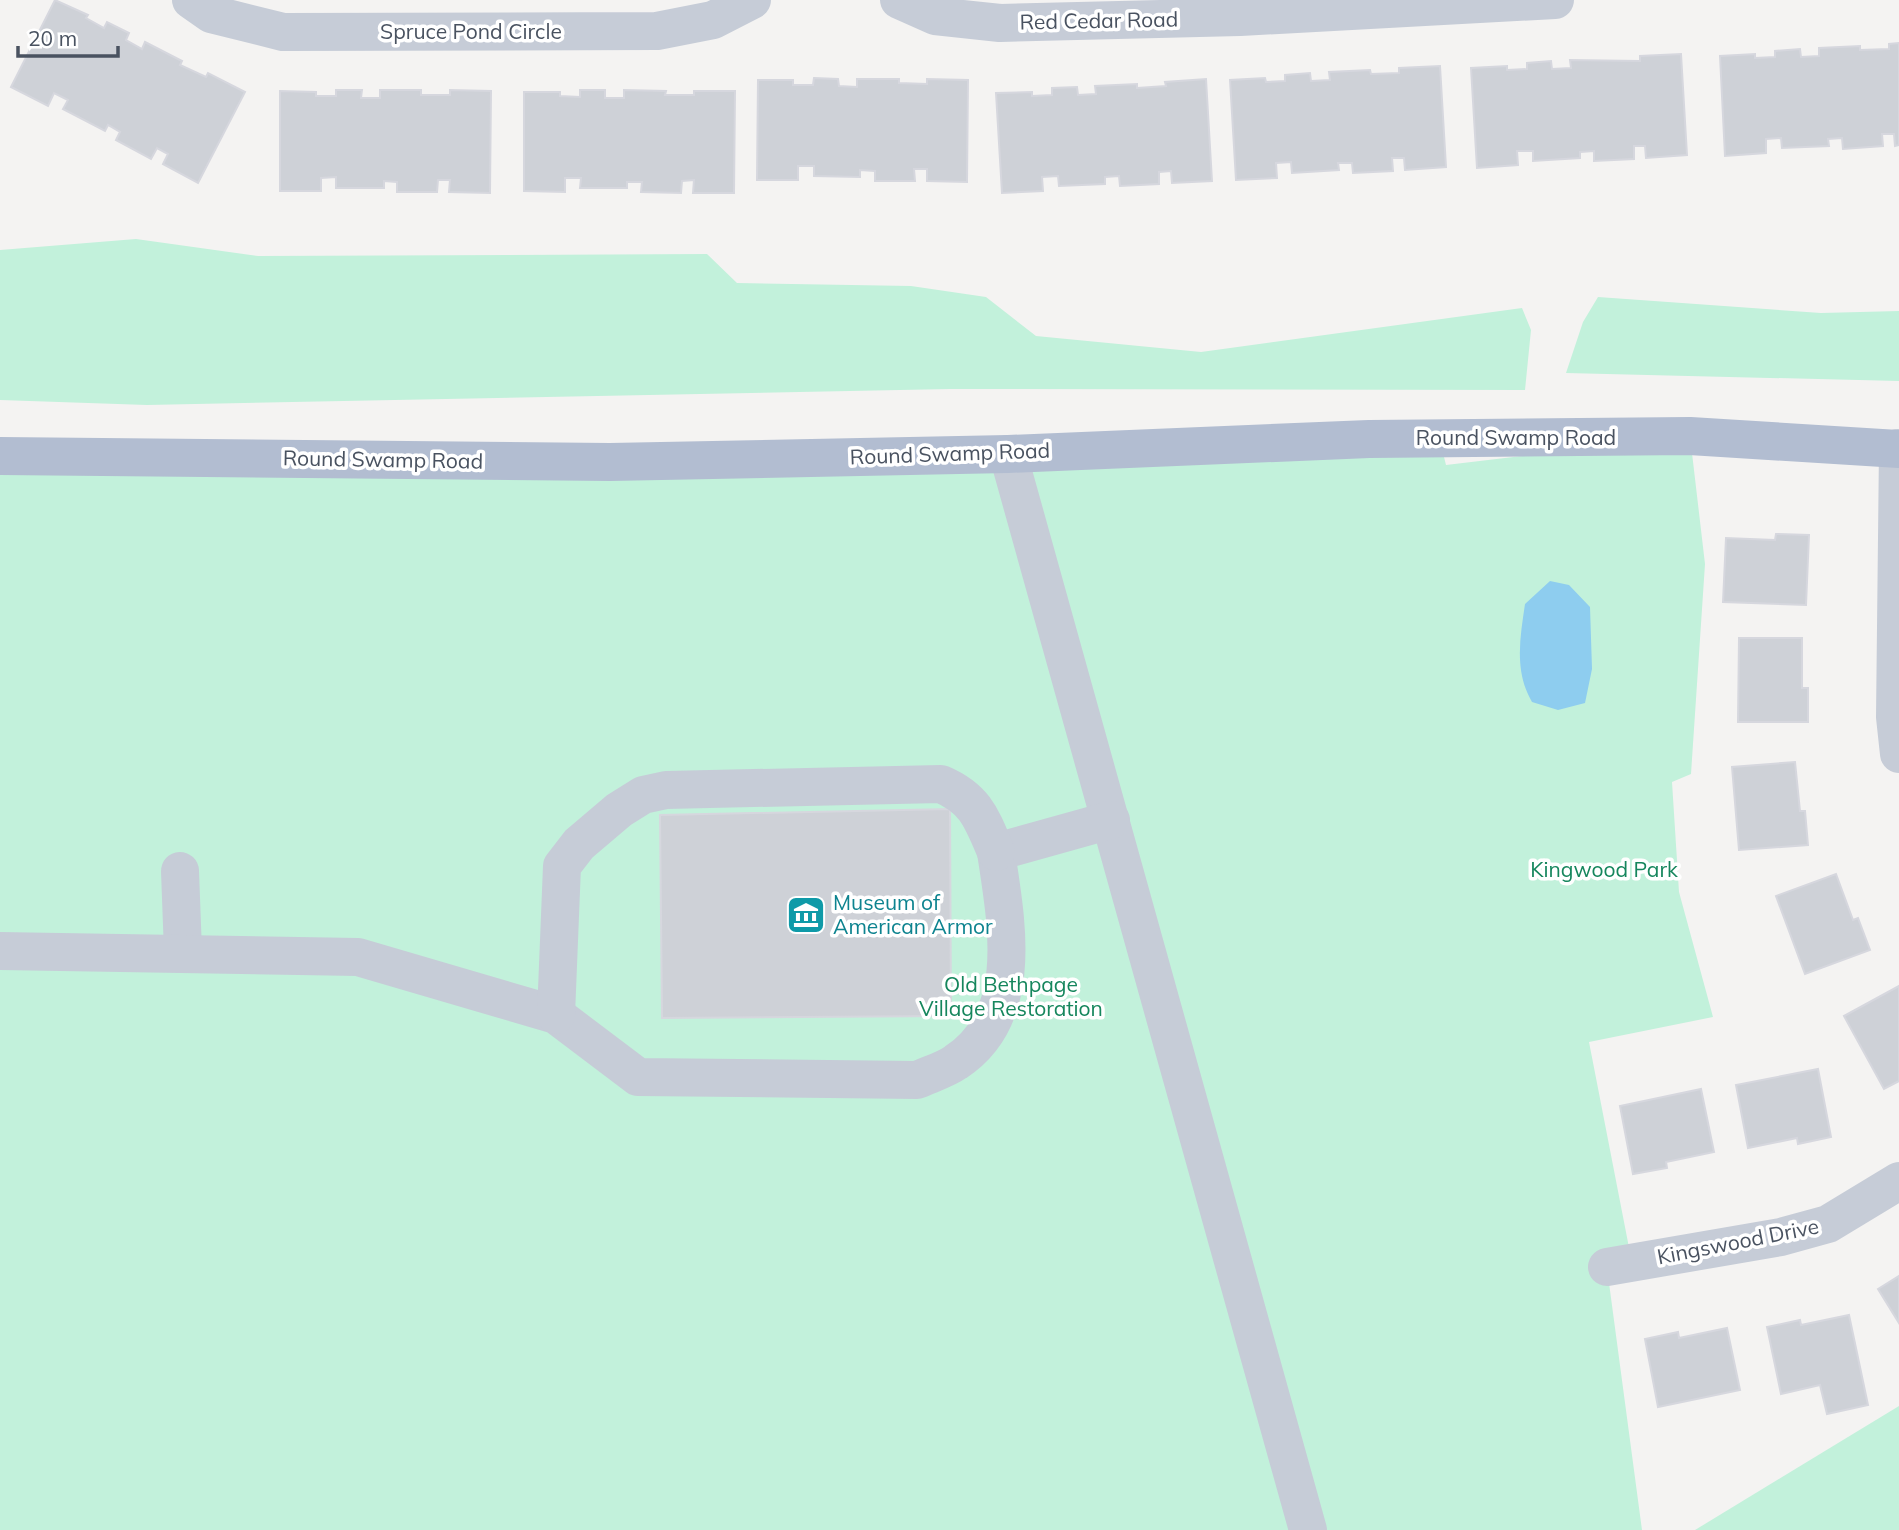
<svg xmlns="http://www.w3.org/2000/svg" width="1899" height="1530" font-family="Mulish,sans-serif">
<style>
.green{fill:#c2f1db}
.water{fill:#8ecdef}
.building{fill:#ced1d7;stroke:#d6d7de;stroke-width:2}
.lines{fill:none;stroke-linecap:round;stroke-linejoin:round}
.minor{stroke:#c6ccd7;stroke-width:38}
.major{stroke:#b2bdd1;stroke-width:38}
.labels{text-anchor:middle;stroke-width:7;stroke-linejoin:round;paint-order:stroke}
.street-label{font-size:21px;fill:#495260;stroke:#fff}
.park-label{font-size:21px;fill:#16865d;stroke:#fff}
.culture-label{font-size:21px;fill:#0d838f;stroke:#fff;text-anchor:start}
</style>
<rect width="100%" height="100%" fill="#f4f3f2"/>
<g class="green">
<path d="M136 239 258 256 707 254 737 283 911 286 986 297 1036 336 1201 352 1522 308 1531 330 1525 390 950 389 147 405 0 400V250Z"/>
<path d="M1598 297 1821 313 1899 311V381L1566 373 1583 322Z"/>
<path d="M1690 436 1705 564 1691 774 1672 782 1679 892 1713 1017 1589 1042 1632 1263 1607 1268 1642 1530H0V460L1441 445 1446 465Z"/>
<path d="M1899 1406V1530H1695Z"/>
</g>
<path class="water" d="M1550 581 1569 585 1590 607 1592 669 1585 703 1558 710 1532 702C1514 671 1520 638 1525 604Z"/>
<g class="building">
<path d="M55 0 88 15 86 18 104 28 107 22 129 33 126 40 142 49 145 42 182 61 180 65 206 77 208 73 245 92 198 183 163 164 168 154 157 148 151 159 116 140 120 132 108 125 105 131 63 109 68 100 54 93 48 106 11 87Z"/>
<path d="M1899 43V145L1895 146 1894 134H1882L1883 146 1843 149 1842 138 1828 139 1829 146 1782 148 1781 138 1766 139V153L1725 156 1720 56 1755 54V58L1775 57V51L1800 49 1801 57 1819 56V48L1860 46V50L1889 49V44Z"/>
<path d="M1681 54 1687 155 1646 158 1645 146H1634V159L1594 161V151L1580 152V158L1533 161V151H1517L1518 165 1477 168 1471 68 1507 66V70L1527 69V63L1551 61 1552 69 1571 68 1570 60 1640 61V56Z"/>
<path d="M1440 66 1446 167 1405 170 1404 158H1392L1393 171 1353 173 1352 163H1338L1339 170 1292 173 1291 162 1276 163 1277 178 1236 180 1230 80 1265 78 1266 82 1285 81V75L1310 73 1311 81 1330 80 1329 72 1370 70 1371 74 1399 73V68Z"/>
<path d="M814 78 838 79 839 86 857 87V79H899V83L927 84V79L968 80 967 182 927 181V169H914L915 181H875V171L860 170V177L814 176V166H798V180H757L758 80H793V85H813Z"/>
<path d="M1206 79 1212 181 1172 183 1171 171 1159 172V184L1120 186 1119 176 1105 177V184L1059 186 1058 176 1042 177 1043 191 1002 193 996 93 1032 92V96L1052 95V88L1077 87 1078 95 1096 94 1095 86 1137 84V88L1166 86 1165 82Z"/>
<path d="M336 90H362L361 98H380V90H421V95H450V90L491 91 490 193 449 192 450 180H438L437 192H397V182L384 181V188H336V177L321 178V191H280V91L316 92V96H336Z"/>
<path d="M580 90H605V98H624V90L666 91 665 95H694V91H735L734 193H693L694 180 682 181 681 193 641 192 642 182H627V188H580L581 178H565V192L524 191V92H560V96L580 97Z"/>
<path d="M1776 534 1809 535 1806 605 1723 602 1726 538 1775 540Z"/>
<path d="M1739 638H1802V688H1808V722H1738Z"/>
<path d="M1795 762 1800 811H1805L1808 845 1739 850 1732 767Z"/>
<path d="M950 809 951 1016 662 1018 660 815Z"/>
<path d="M1836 874 1853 920 1858 918 1870 950 1805 974 1776 896Z"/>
<path d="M1899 986V1081L1884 1089 1844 1016Z"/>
<path d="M1818 1069 1831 1137 1798 1144 1797 1138 1748 1148 1736 1085Z"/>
<path d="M1701 1089 1714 1152 1666 1162 1667 1168 1633 1174 1620 1106Z"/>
<path d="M1899 1276V1323L1878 1289Z"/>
<path d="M1849 1315 1868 1405 1827 1414 1820 1385 1781 1394 1767 1327 1800 1320 1801 1325Z"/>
<path d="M1727 1328 1740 1390 1658 1407 1645 1339 1678 1332 1679 1338Z"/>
</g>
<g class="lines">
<g class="minor">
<path d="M191 0 211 14 283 32 657 31 713 20 752 0"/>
<path d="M899 0 935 16 1000 23 1240 17 1555 0"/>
<path d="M1898 448 1895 717 1899 754"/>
<path d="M1008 454 1308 1530"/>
<path d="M180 871 183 952"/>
<path d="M0 951 358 957 556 1015 638 1077 917 1080C930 1074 945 1070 956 1062 1026 1016 1006 920 996 852L1111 820"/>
<path d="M556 1015 562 866 579 844 619 810 643 795 666 790 941 784C976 799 982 819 996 852"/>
<path d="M1607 1267 1781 1237 1828 1224 1899 1181"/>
</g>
<path class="major" d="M0 456 610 462 1008 454 1369 439 1690 436 1899 449"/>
</g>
<defs>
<g id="museum-square" transform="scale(2.0125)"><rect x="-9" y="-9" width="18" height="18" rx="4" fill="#0f9aa8" stroke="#fff"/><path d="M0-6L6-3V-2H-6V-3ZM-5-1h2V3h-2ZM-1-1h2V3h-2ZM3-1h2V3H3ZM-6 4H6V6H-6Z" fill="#fff"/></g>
</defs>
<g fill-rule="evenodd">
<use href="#museum-square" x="806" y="915"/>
</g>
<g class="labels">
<g class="street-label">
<text transform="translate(1099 21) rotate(-1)" y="7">Red Cedar Road</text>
<text x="471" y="39">Spruce Pond Circle</text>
<text x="1516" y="445">Round Swamp Road</text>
<text transform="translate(950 454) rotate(-2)" y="7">Round Swamp Road</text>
<text transform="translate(383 460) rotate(1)" y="7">Round Swamp Road</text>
<text transform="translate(1738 1242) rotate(-11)" y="7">Kingswood Drive</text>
</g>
<g class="park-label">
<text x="1604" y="877">Kingwood Park</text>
<text x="1011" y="992">Old Bethpage<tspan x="1011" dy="24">Village Restoration</tspan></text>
</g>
<g class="culture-label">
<text x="833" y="910">Museum of<tspan x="833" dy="24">American Armor</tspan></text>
</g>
</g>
<path d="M18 46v10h100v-10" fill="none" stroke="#495260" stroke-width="3.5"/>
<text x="28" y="46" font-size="21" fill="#495260" stroke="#ffffff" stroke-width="5" paint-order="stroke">20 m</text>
</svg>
